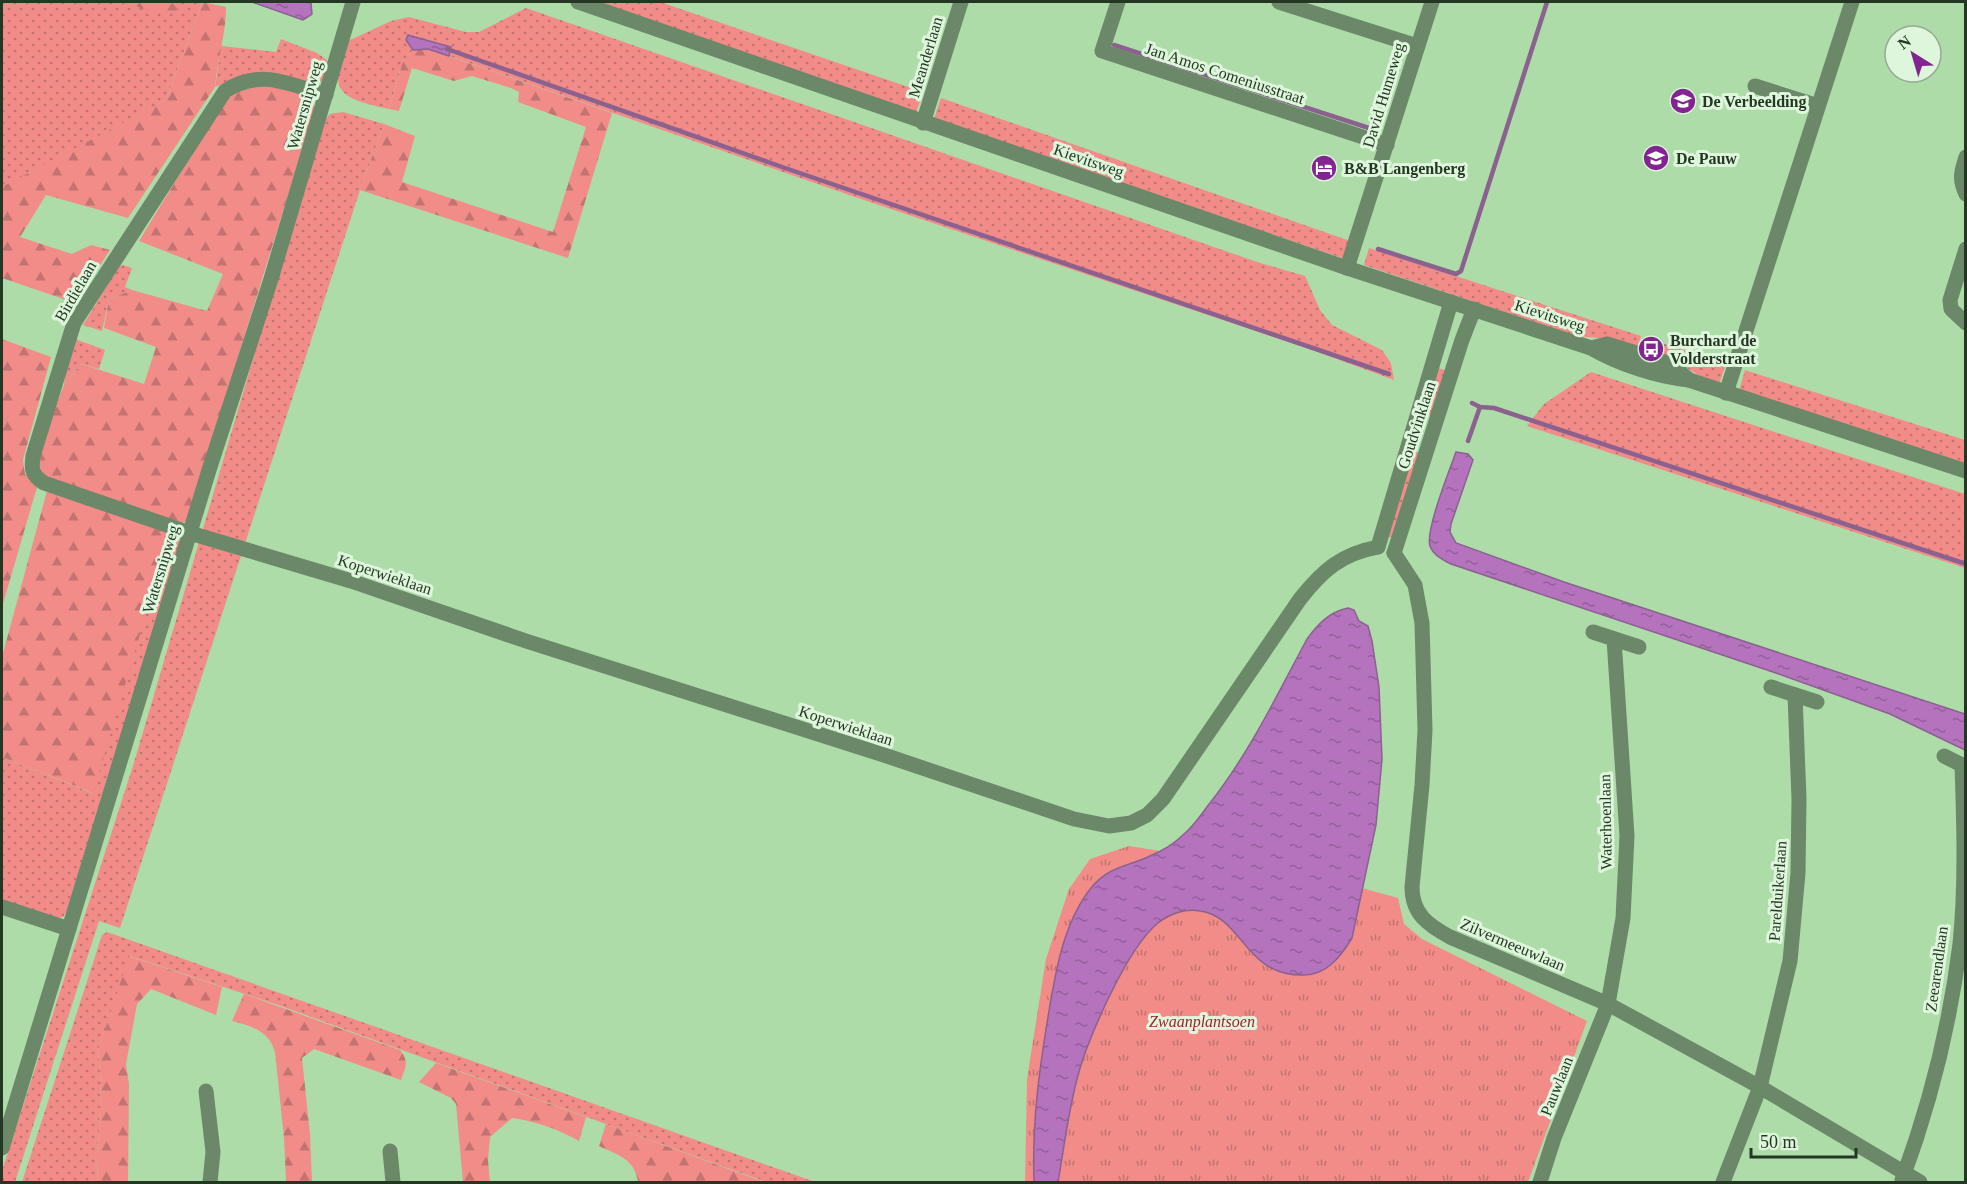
<svg xmlns="http://www.w3.org/2000/svg" width="1967" height="1184" font-family="'Times New Roman',serif">
<style>
.grass{fill:url(#grass-dots)}
.forest{fill:url(#forest-firs)}
.park{fill:url(#park-tufts)}
.water{fill:url(#water-ripples);stroke:#8a618f;stroke-width:1.5}
.lines{fill:none;stroke-linecap:round;stroke-linejoin:round}
.stream{stroke:#8a618f;stroke-width:4.5}
.minor{stroke:#6b8868;stroke-width:15}
.labels{text-anchor:middle;stroke-width:6;stroke-linejoin:round;paint-order:stroke}
.street-label{font-size:16px;fill:#243722;stroke:#def6dc}
.poi-label{font-size:16px;font-weight:bold;fill:#243722;stroke:#def6dc;text-anchor:start}
.park-label{font-size:16px;font-style:italic;fill:#9d212b;stroke:#def6dc}
</style>
<defs>
<pattern id="grass-dots" width="8" height="8" patternUnits="userSpaceOnUse" patternTransform="scale(1.5)"><rect width="8" height="8" fill="#f18c89"/><path d="M2 2h.1M6 6h.1" fill="none" stroke="#c37370" stroke-width="1.8" stroke-linecap="round"/></pattern>
<pattern id="forest-firs" width="22" height="20" patternUnits="userSpaceOnUse" patternTransform="scale(1.5)"><rect width="22" height="20" fill="#f18c89"/><path d="M5 1l3.5 6h-7zM16 11l3.5 6h-7z" fill="#c37370"/></pattern>
<pattern id="park-tufts" width="24" height="20" patternUnits="userSpaceOnUse" patternTransform="scale(1.5)"><rect width="24" height="20" fill="#f18c89"/><path d="M3 7l-1-3M5 7V3M7 7l1-3M15 17l-1-3M17 17v-4M19 17l1-3" fill="none" stroke="#c37370"/></pattern>
<pattern id="water-ripples" width="26" height="14" patternUnits="userSpaceOnUse" patternTransform="scale(1.5)"><rect width="26" height="14" fill="#b573be"/><path d="M2 4q2-2 4 0t4 0M15 11q2-2 4 0t4 0" fill="none" stroke="#935f9a"/></pattern>
</defs>
<rect width="100%" height="100%" fill="#addca9"/>
<g class="grass">
<path d="M2 2H202L166 100 2 189Z"/>
<path d="M600 2H660L923 92 916 113Z"/>
<path d="M526 8 1257 262 1305 276 1320 310 1332 325 1382 350 1391 363 1394 380 1315 351 858 198 449 56 451 47 414 36 409 45 413 50 403 61 389 109C374 105 339 101 338 80 337 68 344 53 346 42L391 21 409 17 466 32H479Z"/>
<path d="M281 39 317 53 327 60C329 70 325 79 317 85L247 74 215 87 221 46 276 52Z"/>
<path d="M941 98 1350 241 1345 259 934 119Z"/>
<path d="M343 112 384 124 360 190 120 928 99 921 15 1182H2V1171L133 766 323 122 330 114Z"/>
<path d="M1369 248 1641 336 1637 348 1609 339 1577 336 1364 265Z"/>
<path d="M123 265 132 268 125 287 132 290 109 299 102 331 83 325 119 266Z"/>
<path d="M75 339 105 350 99 369 81 364 64 385 65 373Z"/>
<path d="M1650 339 1726 364 1719 384 1704 379 1676 361 1646 350Z"/>
<path d="M1438 368 1448 371 1433 416 1423 413Z"/>
<path d="M1745 370 1965 440V465L1739 391Z"/>
<path d="M1591 372 1965 494V568L1527 426 1544 404Z"/>
<path d="M1411 450 1422 454 1394 538 1384 535Z"/>
<path d="M154 527 173 534 181 544 70 907 63 917 55 919 2 900V757L92 793Z"/>
<path d="M107 932 815 1182H766L278 1005 130 956 98 1051 101 1082 97 1182H22L102 935Z"/>
</g>
<g class="forest">
<path d="M124 2H171L178 9C162 21 142 7 124 2Z"/>
<path d="M202 2 226 7C226 35 217 60 215 87L128 218 46 195 20 237 72 254 91 245 110 250 75 303 2 278V187L166 100Z"/>
<path d="M428 49 612 113 568 258 360 190 384 124 415 136 402 182 553 232 586 127 518 102 519 92 511 88 472 76 454 81 412 68 399 111 389 109 403 61 413 50Z"/>
<path d="M268 84C285 89 307 90 315 108L187 522 177 523 43 476 37 466 52 415 64 385 81 364 144 384 156 347 104 328 109 299 132 290 207 311 223 274 139 241 228 95 247 86Z"/>
<path d="M2 339 51 357 23 460 25 474 37 487 2 607Z"/>
<path d="M47 491 154 527 168 540 93 793 2 757V657Z"/>
<path d="M129 956 222 987 216 1015 151 989 137 1004 126 1064 129 1084 128 1182H97L101 1082 98 1051Z"/>
<path d="M244 994 400 1050C409 1061 406 1067 401 1080L314 1049 302 1058 310 1134 312 1182H286L284 1138 275 1052C269 1031 252 1026 232 1021Z"/>
<path d="M436 1063 586 1117 579 1141C558 1129 535 1121 512 1118L490 1137 488 1160 490 1182H463L456 1104 451 1098 419 1082Z"/>
<path d="M606 1124 764 1182H638C635 1159 618 1155 599 1146Z"/>
</g>
<path class="park" d="M1129 846 1318 876 1398 898 1404 924 1422 939 1587 1021 1528 1182H1025L1027 1079 1046 959 1069 889 1090 859Z"/>
<g class="water">
<path d="M252 2H306L311 3 312 14 303 20Z"/>
<path d="M408 35 451 47 449 56 428 49 413 50 406 40Z"/>
<path d="M1456 452 1468 454 1473 460 1451 524 1450 532 1456 543 1564 582 1965 714V750L1890 714 1773 672 1451 564C1443 560 1433 555 1430 546 1425 531 1450 469 1456 452Z"/>
<path d="M1348 608 1354 610 1359 621 1368 626 1372 641 1379 687 1382 759 1376 825 1352 938C1341 956 1327 975 1304 975 1243 976 1244 917 1200 911 1185 908 1169 914 1158 923 1127 948 1087 1040 1077 1079 1068 1113 1064 1148 1058 1182H1034C1032 1122 1039 1071 1049 1011 1056 969 1064 922 1091 888 1109 866 1127 867 1150 856 1162 851 1175 843 1184 834 1194 826 1202 813 1210 803 1250 752 1277 695 1307 639 1318 624 1329 612 1348 608Z"/>
</g>
<g class="lines">
<g class="stream">
<path d="M1114 45 1372 129"/>
<path d="M447 49 785 168 1389 374"/>
<path d="M1378 249 1456 274 1461 271 1547 2"/>
<path d="M1472 403 1480 407 1494 408 1966 564"/>
<path d="M1468 441 1480 407"/>
</g>
<g class="minor">
<path d="M578 2 1347 268 1591 348C1618 364 1658 377 1689 380L1966 471"/>
<path d="M1118 2 1102 51 1387 145"/>
<path d="M1279 2 1417 46"/>
<path d="M1755 86 1818 106"/>
<path d="M326 95C288 84 261 68 225 91L74 323 33 456C31 470 32 475 44 483L190 533 351 581 526 641 890 757 1074 819 1109 826 1131 823 1147 815 1163 799 1300 599C1323 570 1341 554 1378 547"/>
<path d="M923 123 961 2"/>
<path d="M1966 157C1961 172 1959 179 1966 194"/>
<path d="M1966 249 1950 300 1951 309 1966 323"/>
<path d="M1347 268 1432 2"/>
<path d="M1591 348 1607 344 1665 362 1673 366 1689 380"/>
<path d="M1726 393 1852 2"/>
<path d="M1378 547 1451 302"/>
<path d="M1394 553 1415 585 1422 623 1425 730 1422 785 1412 887C1412 914 1428 925 1450 937L1608 1004 1760 1087 1920 1182"/>
<path d="M1394 553 1462 340 1474 309"/>
<path d="M1593 632 1639 647"/>
<path d="M1771 687 1817 702"/>
<path d="M1944 756 1966 767"/>
<path d="M2 907 69 929"/>
<path d="M206 1091 213 1152 210 1182"/>
<path d="M2 1148 209 470 271 279 353 2"/>
<path d="M390 1151 393 1182"/>
<path d="M1902 1180C1930 1104 1950 1025 1960 944 1966 885 1964 824 1962 765"/>
<path d="M1540 1182 1554 1138 1608 1004 1623 918 1627 836 1614 639"/>
<path d="M1723 1182 1760 1087 1790 961 1798 873 1799 799 1795 695"/>
</g>
</g>
<defs>
<g id="school-disc" transform="scale(1.35)"><circle r="9.5" fill="#832590" stroke="#def6dc"/><path d="M0-5L7-2L0 1L-7-2ZM-4 1L0 2.5L4 1V4Q0 6-4 4Z" fill="#fff"/></g>
<g id="hotel-disc" transform="scale(1.35)"><circle r="9.5" fill="#832590" stroke="#def6dc"/><path d="M-6-4.5h1.5V1H6V5H4.5V3h-9V5H-6ZM-4 0a1.8 1.8 0 1 1 3.6 0ZM.5 0V-2.5h3Q6-2.5 6 0Z" fill="#fff"/></g>
<g id="bus-disc" transform="scale(1.35)"><circle r="9.5" fill="#832590" stroke="#def6dc"/><path d="M-5-6H5V4H4V6H2V4H-2V6H-4V4H-5ZM-3.5-4V0h7V-4ZM-3.5 1.2v1.5H-2V1.2ZM2 1.2v1.5H3.5V1.2Z" fill="#fff"/></g>
</defs>
<g fill-rule="evenodd">
<use href="#school-disc" x="1683" y="101"/>
<use href="#school-disc" x="1656" y="158"/>
<use href="#hotel-disc" x="1324" y="168"/>
<use href="#bus-disc" x="1651" y="349"/>
</g>
<g class="labels">
<g class="street-label">
<text transform="translate(925 57) rotate(-73)" y="6">Meanderlaan</text>
<text transform="translate(1225 73) rotate(18)" y="6">Jan Amos Comeniusstraat</text>
<text transform="translate(1383 95) rotate(-73)" y="6">David Humeweg</text>
<text transform="translate(304 105) rotate(-74)" y="6">Watersnipweg</text>
<text transform="translate(1089 160) rotate(19)" y="6">Kievitsweg</text>
<text transform="translate(75 291) rotate(-60)" y="6">Birdielaan</text>
<text transform="translate(1550 315) rotate(18)" y="6">Kievitsweg</text>
<text transform="translate(1416 425) rotate(-72)" y="6">Goudvinklaan</text>
<text transform="translate(160 569) rotate(-73)" y="6">Watersnipweg</text>
<text transform="translate(385 574) rotate(18)" y="6">Koperwieklaan</text>
<text transform="translate(846 725) rotate(18)" y="6">Koperwieklaan</text>
<text transform="translate(1605 822) rotate(-91)" y="6">Waterhoenlaan</text>
<text transform="translate(1777 891) rotate(-86)" y="6">Parelduikerlaan</text>
<text transform="translate(1513 944) rotate(23)" y="6">Zilvermeeuwlaan</text>
<text transform="translate(1936 969) rotate(-82)" y="6">Zeearendlaan</text>
<text transform="translate(1556 1086) rotate(-68)" y="6">Pauwlaan</text>
</g>
<g class="poi-label">
<text x="1702" y="107">De Verbeelding</text>
<text x="1676" y="164">De Pauw</text>
<text x="1344" y="174">B&amp;B Langenberg</text>
<text x="1670" y="346">Burchard de<tspan x="1670" dy="18">Volderstraat</tspan></text>
</g>
<g class="park-label">
<text x="1202" y="1027">Zwaanplantsoen</text>
</g>
</g>
<rect width="1967" height="1184" fill="none" stroke="#243722" stroke-width="6"/>
<g transform="translate(1913 54) rotate(323)"><circle r="28" fill="#def6dc" stroke="#94aa92" stroke-width="1.5"/>
<path d="M0-4.5L10 22L0 15L-10 22Z" fill="#832590"/>
<text y="-9" font-size="16" font-weight="bold" text-anchor="middle" fill="#243722">N</text>
</g>
<path d="M1751 1148v9h105v-9" fill="none" stroke="#243722" stroke-width="3"/>
<text x="1760" y="1148" font-size="18" fill="#243722" stroke="#def6dc" stroke-width="4.5" paint-order="stroke">50 m</text>
</svg>
